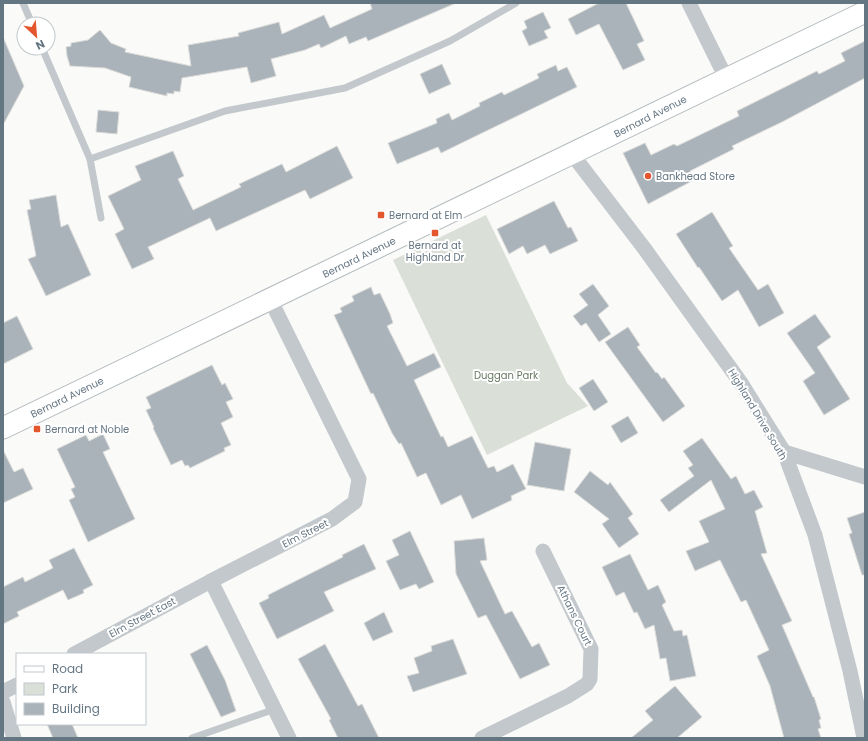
<svg xmlns="http://www.w3.org/2000/svg" width="868" height="741" font-family="Poppins,sans-serif">
<style>
.green{fill:#dadfd7}
.building{fill:#aab3b9;stroke:#dcdcda}
.lines{fill:none;stroke-linecap:round;stroke-linejoin:round}
.secondary-casing{stroke:#b3babf;stroke-width:23}
.lane{stroke:#c3c8cc;stroke-width:7}
.street{stroke:#c3c8cc;stroke-width:15}
.secondary{stroke:#fff;stroke-width:21}
.poi-dot{fill:#e4572e;stroke:#fff;stroke-width:1.5}
.labels{text-anchor:middle;stroke-width:4;stroke-linejoin:round;paint-order:stroke}
.street-label{font-size:10px;fill:#657683;stroke:#fff}
.poi-label{font-size:10px;fill:#657683;stroke:#fff;text-anchor:start}
.park-label{font-size:10px;fill:#687a64;stroke:#fff}
</style>
<rect width="100%" height="100%" fill="#fafaf8"/>
<path class="green" d="M486 215 567 383 588 406 487 455 393 260Z"/>
<g class="building">
<path d="M370 3H456L368 41 366 37 349 44 346 36 321 48 319 44 305 50 271 59 276 76 251 83 247 67 182 78 180 92 174 91V94L167 93V96L129 87 131 77 105 68 70 66 67 56 66 47 71 46V43L88 40 100 30 111 43 126 49 125 52 191 66 188 45 239 36 238 33 279 22 282 34 324 15 330 28 372 9Z"/>
<path d="M599 3H626L644 41 637 44 645 60 623 70 599 24 576 35 568 19Z"/>
<path d="M543 12 551 28 544 31 548 38 529 46 522 31 527 28 524 21Z"/>
<path d="M3 37 24 86 3 125Z"/>
<path d="M865 41V78L782 122 732 146 734 149 690 171 694 180 648 204 623 153 645 143 651 155 674 144 677 146 739 116 737 111 817 71 819 74 845 61 841 53Z"/>
<path d="M442 64 451 84 429 94 420 74Z"/>
<path d="M556 65 558 71 567 67 577 87 441 153 438 147 397 164 388 143 437 123 436 119 449 113 452 120 480 106 479 103 502 92 504 95 539 78 537 74Z"/>
<path d="M98 110 119 112 117 134 96 132Z"/>
<path d="M337 146 353 178 310 199 305 190 216 231 210 218 148 247 154 259 132 269 115 234 124 229 108 196 141 180 135 166 173 151 184 176 178 179 193 210 241 187 239 184 282 164 286 172Z"/>
<path d="M56 195 61 227 68 224 91 275 46 296 28 259 36 256 27 210 31 209 29 200Z"/>
<path d="M554 201 568 228 571 227 578 241 550 254 545 245 527 254 523 246 509 254 497 229Z"/>
<path d="M712 212 733 246 729 248 758 290 768 284 784 313 759 327 738 290 722 301 699 267 698 268 676 234Z"/>
<path d="M593 284 609 306 598 315 611 334 599 342 586 323 581 326 573 316 588 305 579 294Z"/>
<path d="M371 287 374 295 380 293 390 314 393 323 387 326 407 366 434 353 441 367 414 380 441 437 443 436 448 447 472 436 488 468 494 466 497 472 513 464 526 489 511 496 512 500 472 519 461 495 441 505 426 473 417 477 401 443 399 444 392 433 373 393 371 394 334 315 342 312 340 308 354 301 352 296Z"/>
<path d="M815 314 831 337 817 347 850 399 824 415 803 381 815 373 787 333Z"/>
<path d="M17 316 33 349 3 364V323Z"/>
<path d="M628 327 640 345 637 347 656 373 657 372 662 379 664 377 685 406 663 422 605 342Z"/>
<path d="M212 365 222 385 225 383 233 399 226 402 233 417 221 423 231 445 224 448 225 451 190 468 188 465 185 466 182 460 171 465 153 428 154 427 146 410 151 408 146 397Z"/>
<path d="M593 379 608 402 594 411 579 388Z"/>
<path d="M628 416 638 433 621 443 611 426Z"/>
<path d="M103 434 110 449 103 452 135 519 88 542 69 500 75 497 71 489 75 487 57 449 86 435 89 441Z"/>
<path d="M702 438 731 479 736 476 745 494 754 490 763 507 755 511 767 553 761 554 792 621 782 625 813 697H814L821 719 819 720 821 728 818 729 821 738H784L770 686 757 656 769 650 746 600 741 602 720 560 695 571 686 551 709 542 699 521 725 509 711 480 669 512 660 500 694 476 688 468 693 465 683 451Z"/>
<path d="M535 442 571 449 564 491 527 485Z"/>
<path d="M3 450 14 472 23 468 33 489 3 503Z"/>
<path d="M590 471 608 485 610 482 633 514 628 518 639 534 619 548 602 524 609 519 574 492Z"/>
<path d="M865 512V575H862L849 534 852 533 847 518Z"/>
<path d="M410 531 434 582 419 589 416 584 400 590 386 561 399 555 392 540Z"/>
<path d="M484 538 487 560 480 561 505 614 512 611 532 647 539 643 550 665 520 679 486 615 478 618 456 574 454 541Z"/>
<path d="M364 544 376 569 324 592 334 611 277 639 259 603 269 598 268 595 343 557 342 555Z"/>
<path d="M74 548 93 585 83 590 84 593 68 600 63 590 17 612 19 616 3 624V587L23 577 25 582 53 568 49 560Z"/>
<path d="M630 554 648 590 658 585 666 602 662 605 674 631 682 630 683 636 687 635 696 676 670 681 666 658 660 659 654 625 645 629 637 612 634 613 624 592 616 596 602 567Z"/>
<path d="M384 612 393 632 373 641 364 623Z"/>
<path d="M453 639 467 674 413 692 407 676 419 673 414 658 432 651 431 646Z"/>
<path d="M325 644 358 706 362 704 379 738H338L329 720 331 719 298 659Z"/>
<path d="M207 645 225 680 236 711 221 717 190 654Z"/>
<path d="M675 686 702 717 677 738H631L653 720 645 711Z"/>
<path d="M47 724H72L78 738H53Z"/>
</g>
<g class="lines">
<g class="secondary-casing">
<path id="secondary" d="M3 428 865 12"/>
</g>
<g class="lane">
<path d="M23 3 32 24"/>
<path d="M42 48 90 159 225 111 345 88 450 41 516 3"/>
<path d="M90 159 101 218"/>
<path d="M192 738 275 709"/>
</g>
<g class="street">
<path d="M689 3 726 78"/>
<path d="M572 154 644 248 741 383 784 452 815 535 850 671 864 738"/>
<path d="M270 299 359 479 355 502 332 519 211 581 289 738"/>
<path d="M784 452 865 477"/>
<path d="M74 654 211 581"/>
<path d="M3 692 17 685"/>
<path d="M3 702 14 738"/>
<path d="M482 738 568 696 587 684 590 679 591 649 543 551"/>
</g>
<use href="#secondary" class="secondary"/>
</g>
<g class="poi-dot">
<circle cx="648" cy="176" r="4"/>
<rect x="377" y="211" width="8" height="8" rx="2"/>
<rect x="431" y="229" width="8" height="8" rx="2"/>
<rect x="33" y="425" width="8" height="8" rx="2"/>
</g>
<g class="labels">
<g class="street-label">
<text transform="translate(650 116) rotate(-27)" y="4">Bernard Avenue</text>
<text transform="translate(359 257) rotate(-26)" y="4">Bernard Avenue</text>
<text transform="translate(67 397) rotate(-26)" y="4">Bernard Avenue</text>
<text transform="translate(758 414) rotate(59)" y="4">Highland Drive South</text>
<text transform="translate(305 533) rotate(-27)" y="4">Elm Street</text>
<text transform="translate(575 615) rotate(64)" y="4">Athans Court</text>
<text transform="translate(142 617) rotate(-28)" y="4">Elm Street East</text>
</g>
<g class="poi-label">
<text x="656" y="180">Bankhead Store</text>
<text x="389" y="219">Bernard at Elm</text>
<text x="435" y="249" text-anchor="middle">Bernard at<tspan x="435" dy="12">Highland Dr</tspan></text>
<text x="45" y="433">Bernard at Noble</text>
</g>
<g class="park-label">
<text x="506" y="379">Duggan Park</text>
</g>
</g>
<rect width="868" height="741" fill="none" stroke="#657683" stroke-width="8"/>
<rect x="16" y="653" width="130" height="72" fill="#ffffff" stroke="#c1c8cd"/>
<rect x="24" y="666" width="20" height="6" fill="#ffffff" stroke="#c1c8cd"/>
<text x="52" y="673" font-size="12" fill="#657683">Road</text>
<rect x="24" y="683" width="20" height="12" fill="#dadfd7" stroke="#c1c8cd"/>
<text x="52" y="693" font-size="12" fill="#657683">Park</text>
<rect x="24" y="703" width="20" height="12" fill="#aab3b9" stroke="#c1c8cd"/>
<text x="52" y="713" font-size="12" fill="#657683">Building</text>
<g transform="translate(36 36) rotate(154)"><circle r="19" fill="#ffffff" stroke="#c1c8cd"/>
<path d="M0-3L7 15L0 10L-7 15Z" fill="#e4572e"/>
<text y="-6" font-size="11" font-weight="bold" text-anchor="middle" fill="#657683">N</text>
</g>
</svg>
